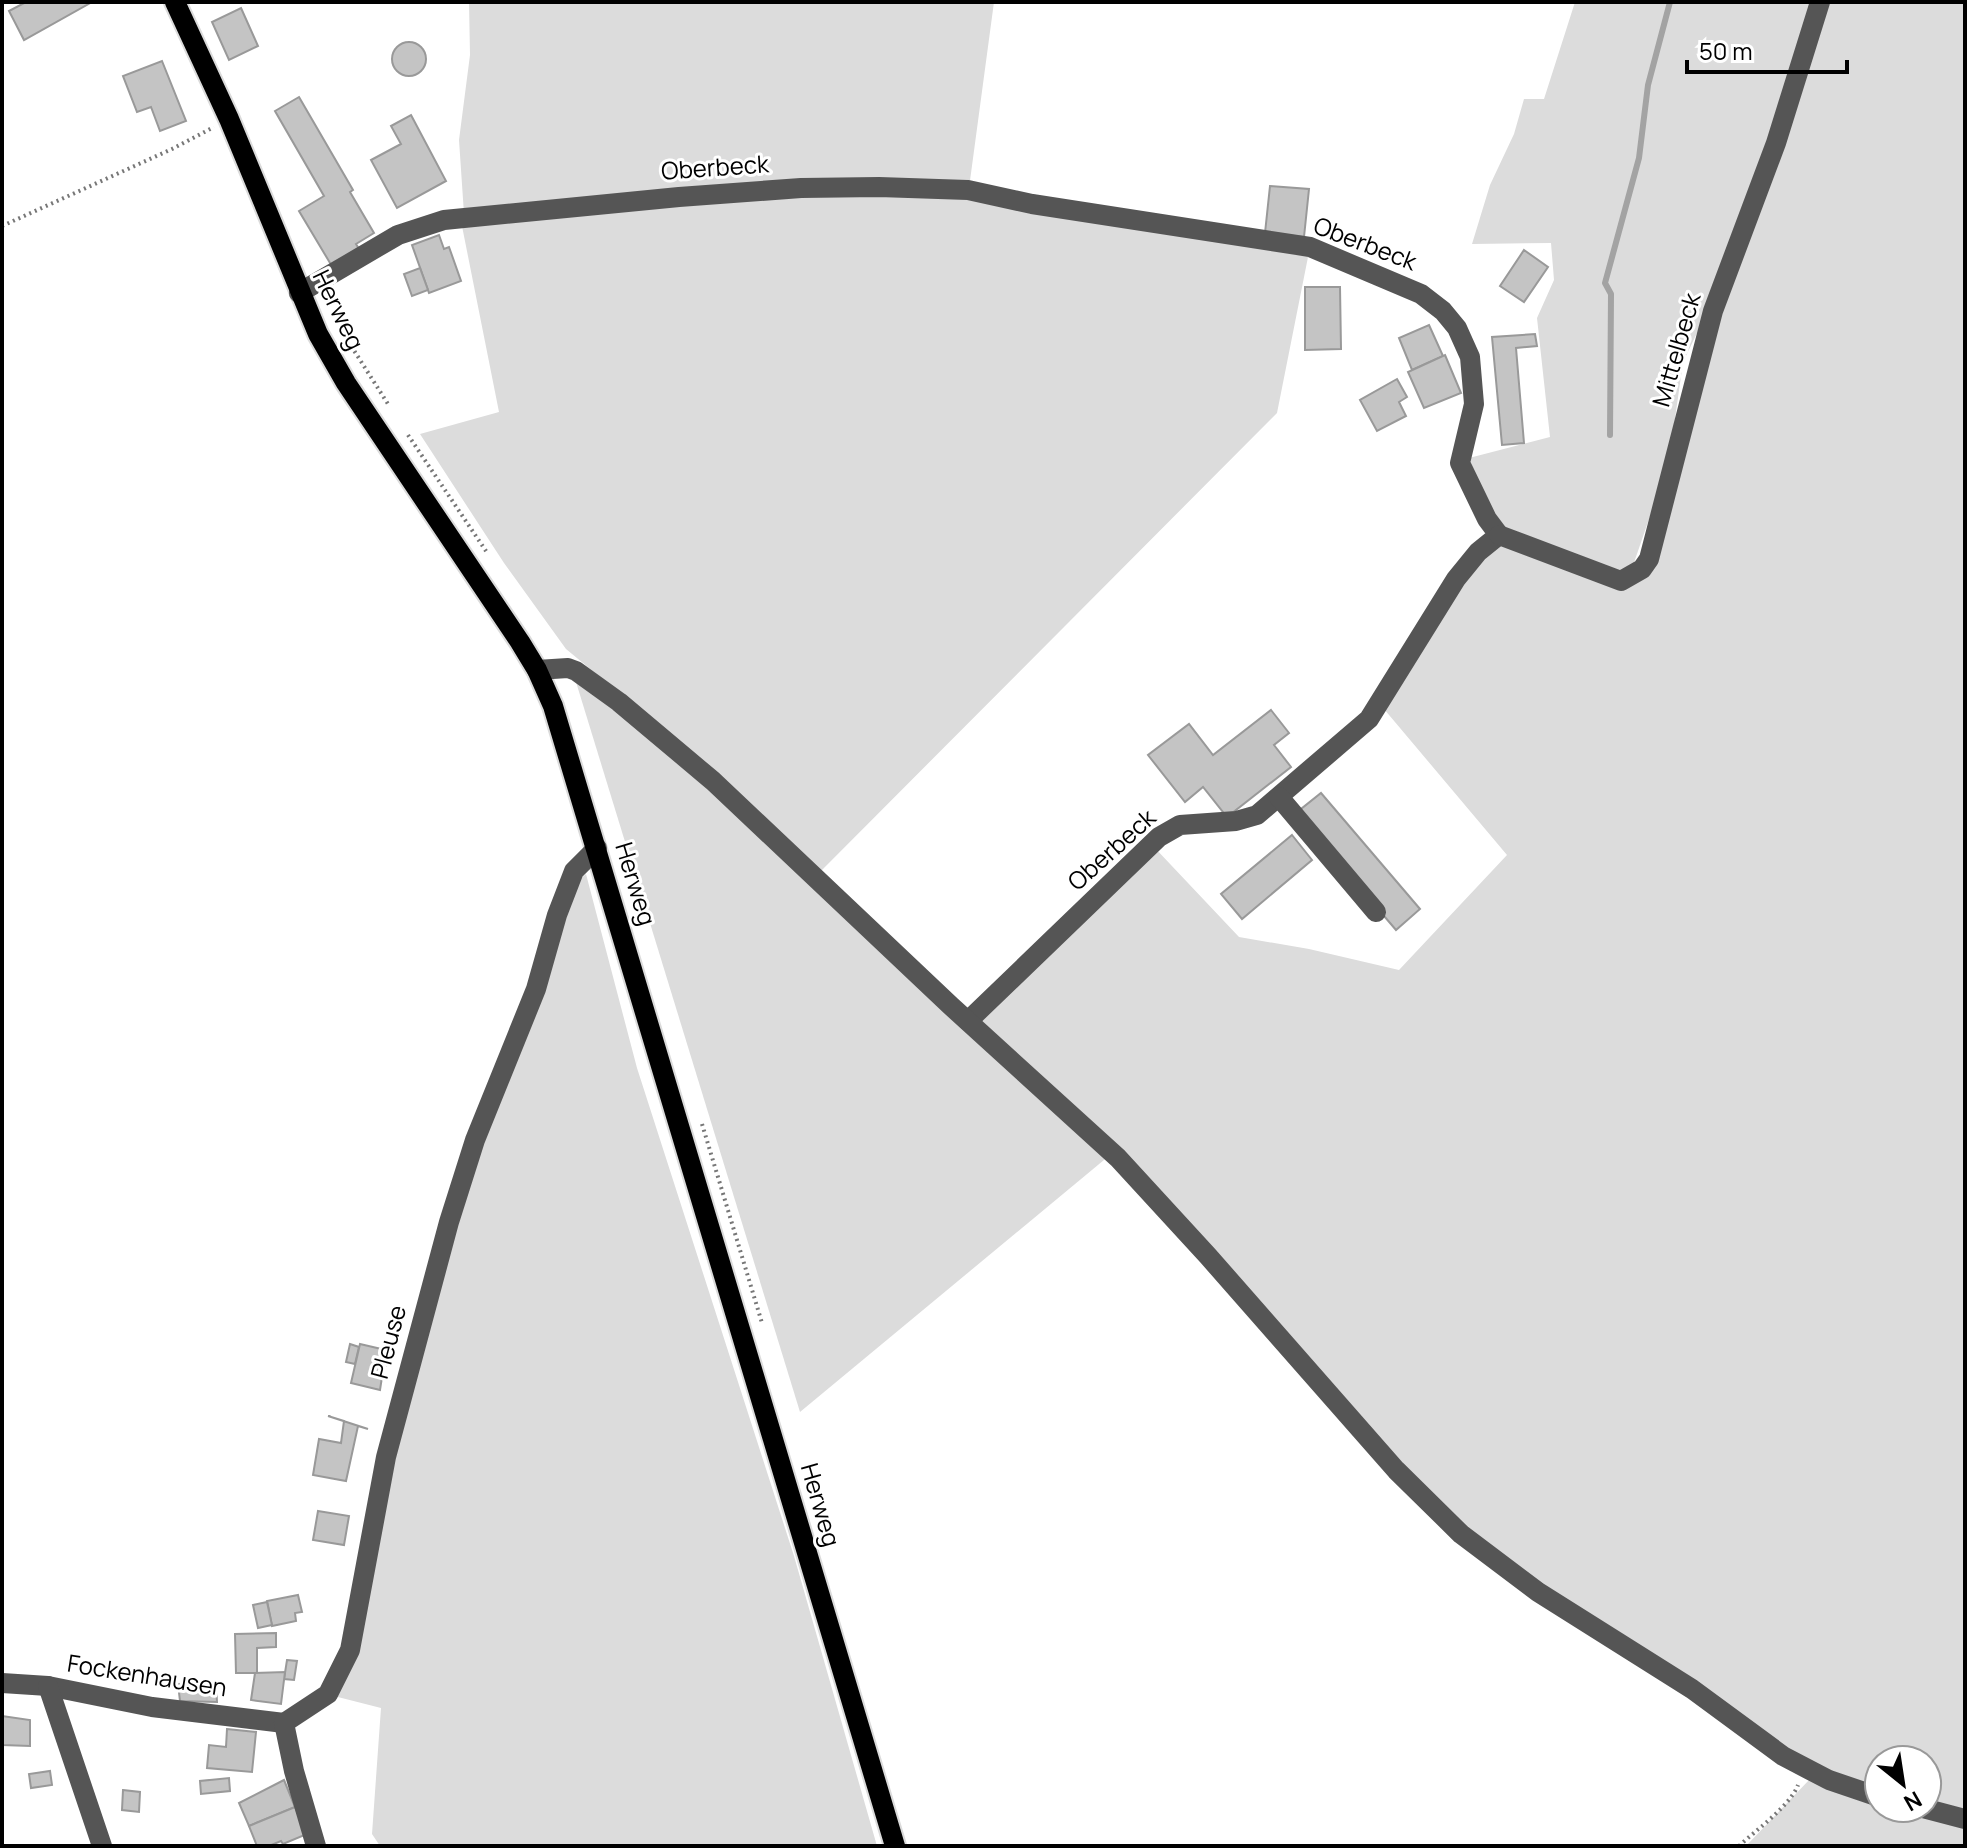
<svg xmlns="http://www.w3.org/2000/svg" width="1967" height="1848" font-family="Manrope,sans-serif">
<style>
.green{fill:#dcdcdc}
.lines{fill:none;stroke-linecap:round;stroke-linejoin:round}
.stream{stroke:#a3a3a3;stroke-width:6}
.building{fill:#c4c4c4;stroke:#999;stroke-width:2}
.major-casing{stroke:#dbdbdb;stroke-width:24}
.path{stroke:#777;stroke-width:4;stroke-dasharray:2 4;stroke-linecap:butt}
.minor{stroke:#555;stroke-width:20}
.major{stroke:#000;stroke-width:20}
.labels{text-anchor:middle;stroke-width:6;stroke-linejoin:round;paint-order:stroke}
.street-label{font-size:24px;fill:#000;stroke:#fff}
</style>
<rect width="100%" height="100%" fill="#fff"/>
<g class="green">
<path d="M469 2H994L969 188 464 214 459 140 470 55Z"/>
<path d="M1575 2H1816L1771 144 1698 331 1683 362 1669 461 1628 580 1640 576 1716 312 1825 2H1965V1823L1927 1808V1760H1879V1794L1815 1773 1560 1603 1471 1535 979 1018 1154 847 1239 937 1309 949 1399 970 1507 855 1384 709 1498 527 1469 458 1550 437 1537 318 1554 280 1551 243 1472 244 1490 185 1514 134 1524 99H1544Z"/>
<path d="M967 194 1309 252 1277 413 820 872 668 733 566 649 504 563 420 434 499 412 461 221 679 200Z"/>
<path d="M576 682 658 739 1110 1155 800 1412Z"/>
<path d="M586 874 637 1068 794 1556 877 1846H380L372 1834 381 1708 330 1695 389 1458 453 1220 562 916 578 881Z"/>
<path d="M1810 1779 1879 1801V1808H1901L1965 1829V1846H1746Z"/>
</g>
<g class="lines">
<path class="stream" d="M1610 435 1611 294 1605 283 1639 158 1648 85 1670 2"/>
</g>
<g class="building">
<path d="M26 2H92L24 40 9 11Z"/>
<path d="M241 8 258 46 229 60 212 22Z"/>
<circle cx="409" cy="59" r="17"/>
<path d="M162 61 186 121 160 131 151 107 137 112 123 76Z"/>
<path d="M299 97 353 190 350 192 374 233 356 244 361 252 333 268 299 211 324 196 275 111Z"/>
<path d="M411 115 446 181 397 208 371 160 401 144 391 126Z"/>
<path d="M1270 186 1309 189 1304 237 1265 233Z"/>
<path d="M439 235 444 249 449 247 461 281 429 293 412 245Z"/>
<path d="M1524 250 1548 267 1524 302 1500 286Z"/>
<path d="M420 268 428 290 412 296 404 274Z"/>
<path d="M1305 287H1340L1341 349 1305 350Z"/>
<path d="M1429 325 1443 356 1412 370 1399 338Z"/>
<path d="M1535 334 1537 346 1516 348 1524 443 1502 445 1492 337Z"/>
<path d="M1445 355 1461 393 1424 408 1408 372Z"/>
<path d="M1397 379 1407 397 1399 402 1406 416 1377 431 1360 400Z"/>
<path d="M1271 710 1289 733 1274 745 1291 767 1227 817 1203 787 1185 802 1148 755 1189 724 1213 755Z"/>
<path d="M1321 793 1420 909 1396 930 1296 813Z"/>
<path d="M1292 835 1312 860 1242 919 1221 894Z"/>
<path d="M350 1344 359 1347 355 1364 346 1362Z"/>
<path d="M360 1344 390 1351 386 1365 384 1364 380 1390 351 1383Z"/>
<path d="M328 1416 368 1429 358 1426 346 1481 313 1475 319 1439 341 1443 344 1421Z"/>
<path d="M318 1511 349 1516 344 1545 313 1540Z"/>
<path d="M298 1595 302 1612 295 1613 296 1621 272 1626 267 1601Z"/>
<path d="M267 1602 272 1625 258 1628 253 1605Z"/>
<path d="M276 1633V1647L257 1648V1673H236L235 1634Z"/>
<path d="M287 1660 297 1661 294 1680 284 1679Z"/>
<path d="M285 1672 281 1704 251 1700 255 1673Z"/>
<path d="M216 1683 217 1702 180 1701 178 1684Z"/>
<path d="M2 1716 30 1720V1746L2 1745Z"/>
<path d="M227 1729 256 1732 252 1772 207 1768 209 1745 226 1747Z"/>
<path d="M50 1771 52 1785 31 1788 29 1774Z"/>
<path d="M229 1778 230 1791 201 1794 200 1781Z"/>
<path d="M284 1780 295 1807 249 1826 239 1803Z"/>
<path d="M123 1790 140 1792 139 1812 122 1810Z"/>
<path d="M295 1807 307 1834 283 1844 281 1841 269 1846H257L249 1826Z"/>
</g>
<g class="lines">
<g class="major-casing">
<path id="major" d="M175 2 229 119 318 334 346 383 520 642 537 670 553 706 895 1846"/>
</g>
<g class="path">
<path d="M2 226 172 149 214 127"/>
<path d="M348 341 388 404"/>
<path d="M408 435 488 554"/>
<path d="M702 1124 762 1323"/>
<path d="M1739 1846C1756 1830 1790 1806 1798 1785"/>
</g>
<g class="minor">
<path d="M299 293 398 235 444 220 679 197 801 188 879 187 968 190 1032 204 1310 247 1421 294 1443 311 1457 328 1470 357 1474 404 1460 463 1487 519 1499 535 1478 552 1456 579 1369 719 1257 815 1236 821 1180 825 1159 837 968 1021"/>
<path d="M1499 535 1621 581 1642 569 1649 559 1713 311 1776 143 1820 2"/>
<path d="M537 670 568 668 576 671 619 702 713 781 951 1006 1118 1158 1208 1256 1396 1470 1461 1534 1538 1592 1692 1689 1783 1756 1829 1780 1879 1797"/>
<path d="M1279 797 1376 912"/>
<path d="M2 1683 48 1686 152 1707 284 1723"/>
<path d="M48 1686 102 1846"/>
<path d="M1923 1808 1965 1819"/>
<path d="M316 1846 294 1771 284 1723 328 1694 350 1650 386 1457 449 1222 475 1140 536 989 557 915 574 871 597 848"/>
</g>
<use href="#major" class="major"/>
</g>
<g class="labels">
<g class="street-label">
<text transform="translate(715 168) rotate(-4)" y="8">Oberbeck</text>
<text transform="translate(1365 244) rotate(21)" y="8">Oberbeck</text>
<text transform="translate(338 310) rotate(64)" y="8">Herweg</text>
<text transform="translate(1677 350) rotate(-74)" y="8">Mittelbeck</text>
<text transform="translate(1112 850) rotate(-42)" y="8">Oberbeck</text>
<text transform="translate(635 884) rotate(73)" y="8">Herweg</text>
<text transform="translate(389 1342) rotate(-75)" y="8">Pleuse</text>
<text transform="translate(820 1505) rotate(74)" y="8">Herweg</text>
<text transform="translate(147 1676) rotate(9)" y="8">Fockenhausen</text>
</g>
</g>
<rect width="1967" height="1848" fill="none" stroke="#000000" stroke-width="8"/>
<g transform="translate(1903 1784) rotate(150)"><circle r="38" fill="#ffffff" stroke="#999999" stroke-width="2"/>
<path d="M0-6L14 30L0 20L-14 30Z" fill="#000000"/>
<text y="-12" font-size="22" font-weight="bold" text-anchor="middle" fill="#000000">N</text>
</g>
<path d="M1687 60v12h160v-12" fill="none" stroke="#000000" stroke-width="4"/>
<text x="1699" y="60" font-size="24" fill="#000000" stroke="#ffffff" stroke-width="6" paint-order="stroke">50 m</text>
</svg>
